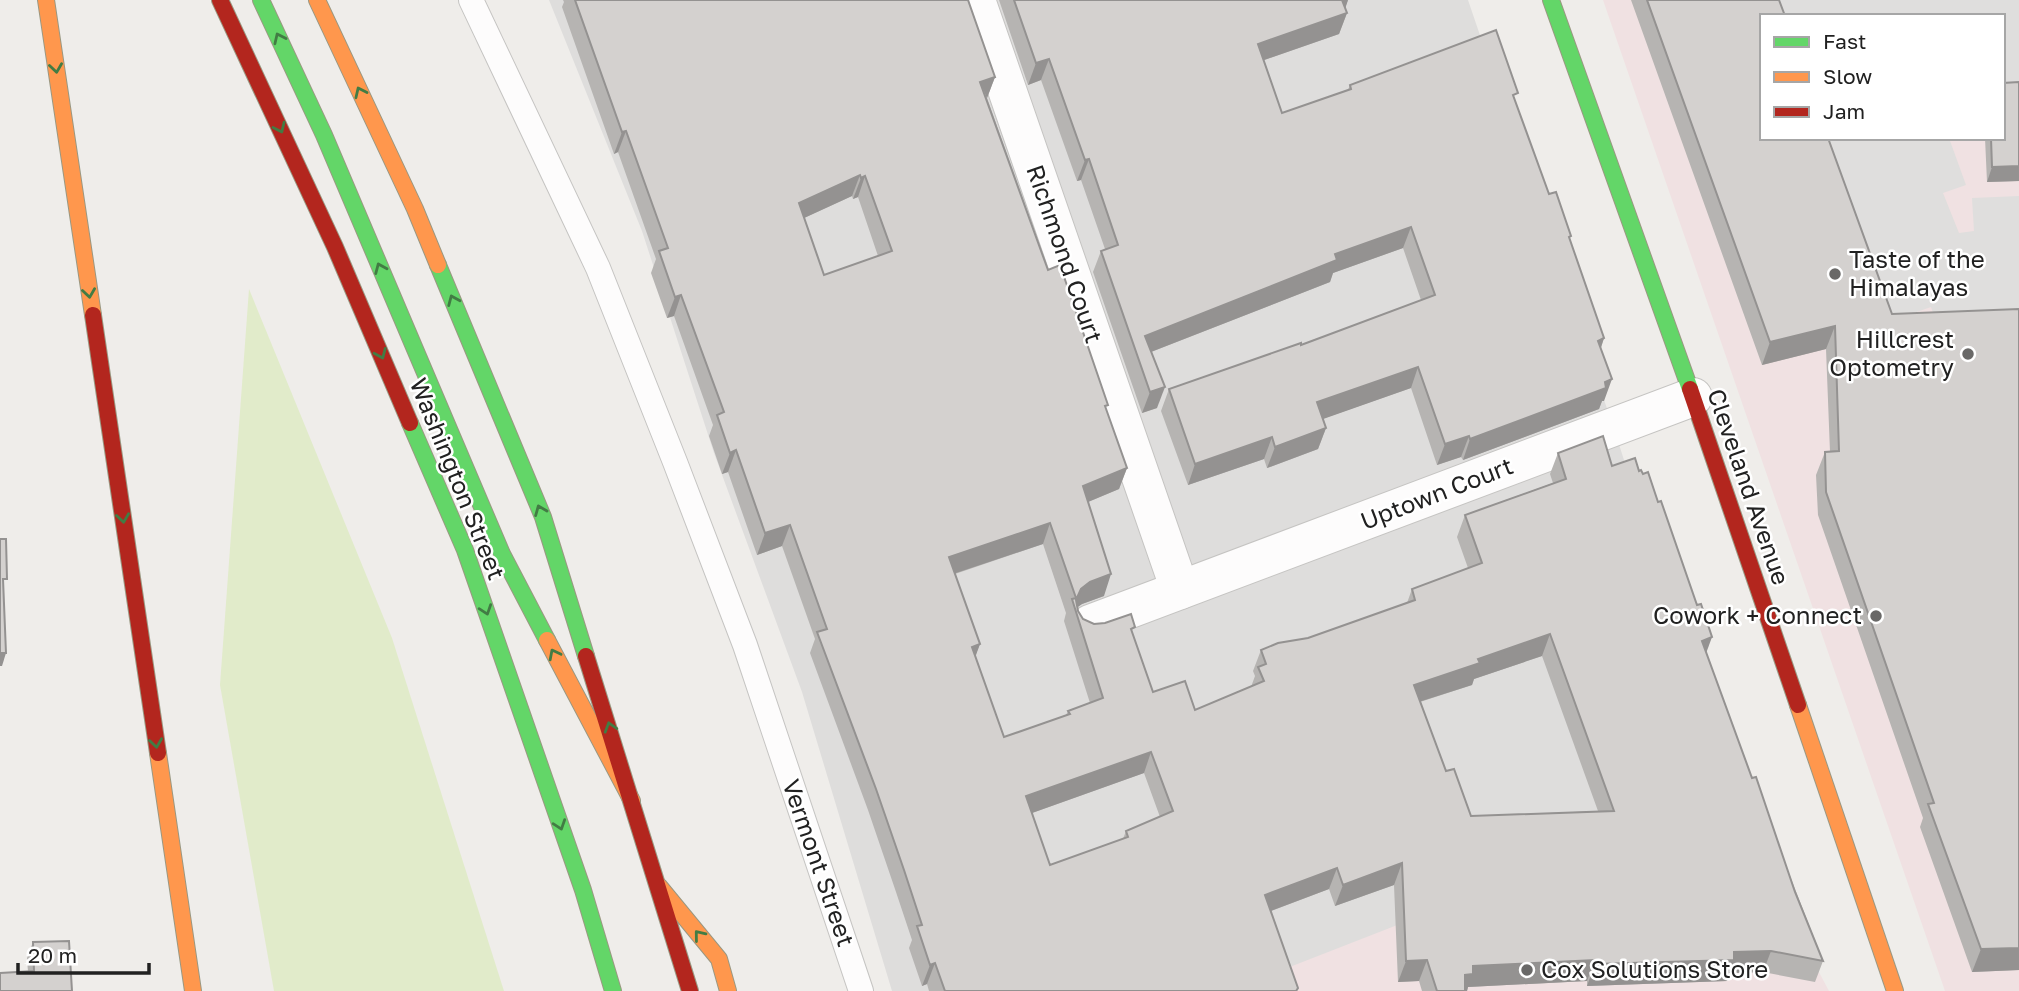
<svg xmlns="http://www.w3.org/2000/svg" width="2019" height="991" font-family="'Golos Text',sans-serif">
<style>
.residential{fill:#dedddc}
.commercial{fill:#f0e1e2;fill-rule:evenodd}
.grass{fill:#e1ebca}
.parking{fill:#dfdedd}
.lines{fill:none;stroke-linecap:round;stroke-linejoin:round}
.lane-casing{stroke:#c5c4c2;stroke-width:26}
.street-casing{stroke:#c5c4c2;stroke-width:40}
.fast-casing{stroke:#9a9882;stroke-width:18}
.slow-casing{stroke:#9a9882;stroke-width:18}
.jam-casing{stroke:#9a9882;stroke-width:18}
.lane{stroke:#fdfcfc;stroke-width:24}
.street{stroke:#fdfcfc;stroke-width:38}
.fast{stroke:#63d668;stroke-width:16}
.slow{stroke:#ff974d;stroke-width:16}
.jam{stroke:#b3261e;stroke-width:16}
.wall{fill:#b6b4b2;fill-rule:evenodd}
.shaded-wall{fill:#949291}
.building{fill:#d4d1cf;stroke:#949291;stroke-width:2;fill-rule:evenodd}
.oneway{stroke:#427c44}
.poi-dot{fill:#696867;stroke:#fff;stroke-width:2.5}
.labels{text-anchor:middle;stroke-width:5;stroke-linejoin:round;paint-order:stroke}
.street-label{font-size:24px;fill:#212121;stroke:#fff}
.poi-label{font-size:24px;fill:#212121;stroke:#fff;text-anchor:start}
</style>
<rect width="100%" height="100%" fill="#efedea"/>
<path class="residential" d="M549 0H1468L1616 435 1785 964 1458 991H892L802 692 714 453 642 231Z"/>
<g class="commercial">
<path d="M1603 0H2019V991H1945ZM1762 16H2003V138H1762Z"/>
<path d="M1778 895 1829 991H1120L1282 970 1405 922Z"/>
</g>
<path class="grass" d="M249 289 392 638 504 991H274L220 685Z"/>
<g class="parking">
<path d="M1771 0H2019V86L2003 87V16H1776Z"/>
<path d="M1820 138H1949L1966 185 1943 193 1959 233 1974 231 1972 198 2019 196V324L1938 327 1931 307 1885 323Z"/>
</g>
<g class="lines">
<g class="lane-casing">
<path id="lane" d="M471 0 598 268 675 462 745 645 861 991"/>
</g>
<g class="street-casing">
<g id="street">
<path d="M976 0 1180 590"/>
<path d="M1090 624 1693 397"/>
</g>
</g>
<g class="fast-casing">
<g id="fast">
<path d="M261 0 324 135 502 554 547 640"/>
<path d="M1551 0 1690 389"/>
<path d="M438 265 543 517 586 656"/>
<path d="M410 423 465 550 583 890 613 991"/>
</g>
</g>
<g class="slow-casing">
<g id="slow">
<path d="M46 0 93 315"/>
<path d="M317 0 415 209 438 265"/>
<path d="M547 640 632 801"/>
<path d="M1798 705 1895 991"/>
<path d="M158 753 193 991"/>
<path d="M659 886 719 959 728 991"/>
</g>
</g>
<g class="jam-casing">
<g id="jam">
<path d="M220 0 335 247 410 423"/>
<path d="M93 315 158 753"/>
<path d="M1690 389 1798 705"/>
<path d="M586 656 690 991"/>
</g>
</g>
<use href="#lane" class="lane"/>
<use href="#street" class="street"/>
<use href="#fast" class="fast"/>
<use href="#slow" class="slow"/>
<use href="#jam" class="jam"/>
</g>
<g class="wall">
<path d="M563 0H968L995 77 987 98 1048 270 1106 410 1127 468 1119 489 1088 502 1104 596 1082 604 1077 607 1078 611 1083 619 1094 624 1133 634 1153 692 1195 710 1251 687 1255 676 1253 671 1261 650 1308 638 1407 603 1412 589 1468 568 1457 537 1465 515 1553 483 1550 474 1558 453 1612 466 1639 471 1752 778 1823 961 1815 982 1763 972 1729 973 1727 981 1587 986V981L1468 987 1467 991H1422L1419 981 1398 982 1394 885 1335 906 1329 889 1271 911 1298 988 1297 991H929L927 984 922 986 909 948 912 940 896 892 868 810 810 653 815 639 782 546 757 555 728 472 722 474 709 436 713 425 674 316 667 318 651 273 656 259 618 152 614 154 562 7 564 2ZM852 196 853 199 858 197 878 256 824 275 804 218ZM1043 544 1066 613 1064 621 1090 703 1068 711 1066 715 1004 737 975 656 980 644 955 574ZM1542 656 1598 811 1471 816 1446 771 1420 702 1472 685 1474 679ZM1144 773 1160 817 1126 831 1123 839 1050 865 1032 813Z"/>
<path d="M999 0H1348L1345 8 1347 13 1339 34 1264 60 1282 113 1348 90 1350 85 1515 100 1549 194 1570 240 1604 338 1601 348 1604 401H1602L1599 409 1463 460 1461 457 1437 465 1411 388 1322 419 1326 428 1318 449 1267 468 1264 459 1188 485 1161 411 1169 389 1301 345 1421 300 1403 248 1333 273 1330 282 1151 352 1157 408 1142 413 1093 272 1101 251 1105 249 1081 180 1077 181 1041 80 1028 85Z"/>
<path d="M1631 0H1779L1828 138 2019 970 1972 972 1920 827 1923 818 1818 515 1816 475 1825 452H1830L1826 349 1762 365Z"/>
<path d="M2019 82V181L1987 182 1985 138H2003Z"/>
<path d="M33 942 72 991 28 972 27 958Z"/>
</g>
<g class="shaded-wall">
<path d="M1342 0H1348L1343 15 1347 13 1339 34 1250 65 1258 44Z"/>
<path d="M1049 59 1041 80 1028 85 1036 63Z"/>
<path d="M995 77 987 98 980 82Z"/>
<path d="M626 131 618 152 614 154 622 132Z"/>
<path d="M1089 159 1081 180 1077 181 1085 160Z"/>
<path d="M2019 166V181L1987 182 1992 167Z"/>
<path d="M860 175 852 196 791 224 799 203Z"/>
<path d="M865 176 858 197 853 199 861 178Z"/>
<path d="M1411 227 1403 248 1333 273 1330 282 1138 357 1145 336 1335 254Z"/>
<path d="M681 295 674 316 667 318 675 297Z"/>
<path d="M1835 326 1826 349 1762 365 1770 342Z"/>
<path d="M1604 338 1597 359 1598 341Z"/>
<path d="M1418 367 1411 388 1309 424 1317 402Z"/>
<path d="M1612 379 1604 401H1602L1599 409 1463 460 1470 439Z"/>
<path d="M1165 387 1157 408 1142 413 1150 392Z"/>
<path d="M1326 428 1318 449 1267 468 1275 447Z"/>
<path d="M1469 436 1461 457 1437 465 1445 444Z"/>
<path d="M1272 437 1264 459 1188 485 1195 464Z"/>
<path d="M736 450 728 472 722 474 730 453Z"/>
<path d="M1127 468 1119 489 1076 507 1083 486Z"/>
<path d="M1050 523 1043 544 941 578 949 557Z"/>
<path d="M790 525 782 546 757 555 765 533Z"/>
<path d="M1111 574 1104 596 1082 604 1075 609 1074 606 1081 589 1090 582Z"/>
<path d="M1550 634 1542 656 1474 679 1472 685 1406 706 1414 685 1478 659Z"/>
<path d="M1712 637 1704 659 1702 641Z"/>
<path d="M980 644 972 666V647Z"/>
<path d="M0 653H6L2 666H0Z"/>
<path d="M1151 752 1144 773 1018 818 1026 796Z"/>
<path d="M1402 863 1394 885 1335 906 1343 885Z"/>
<path d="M1337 868 1329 889 1257 916 1265 895Z"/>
<path d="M2019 948V970L1972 972 1981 949Z"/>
<path d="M1771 951 1763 972 1729 973 1727 981 1587 986 1595 964 1734 952Z"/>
<path d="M1427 960 1419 981 1398 982 1406 961Z"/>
<path d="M1595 960 1587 981 1468 987 1467 991H1459L1465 975 1473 966Z"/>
<path d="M935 963 927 984 922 986 930 965Z"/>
</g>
<g class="building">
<path d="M575 0H968L995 77 980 82 1048 270 1060 265 1108 405 1105 406 1127 468 1083 486 1111 574 1090 582 1081 589 1076 600 1078 611 1083 619 1094 624 1105 623 1131 614 1135 627 1131 629 1153 692 1185 681 1195 710 1264 681 1258 667 1266 664 1261 650 1278 643 1308 638 1415 600 1412 589 1482 563 1465 515 1566 479 1558 453 1603 436 1612 466 1635 458 1639 471 1641 470 1643 474 1648 472 1658 502 1661 501 1697 605 1701 604 1712 637 1702 641 1752 778 1756 777 1795 892 1823 961 1771 951 1734 952V960L1595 964V960L1473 966V974L1465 975V991H1437L1427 960 1406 961 1402 863 1343 885 1337 868 1265 895 1298 988 1296 991H945L935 963 930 965 917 926 922 925 904 870 876 789 817 632 827 629 790 525 765 533 736 450 730 453 717 415 724 412 681 295 675 297 659 251 668 248 626 131 622 132ZM860 175 861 178 865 176 892 251 824 275 799 203ZM1050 523 1076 598 1072 599 1103 698 1068 711 1070 714 1004 737 972 647 980 644 949 557ZM1550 634 1614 811 1471 816 1454 769 1446 771 1414 685 1480 663 1478 659ZM1151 752 1173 811 1126 831 1128 837 1050 865 1026 796Z"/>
<path d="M1014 0H1343H1342L1347 13 1258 44 1282 113 1351 89 1350 85 1496 30 1518 93 1513 95 1549 194 1556 192 1571 236 1569 237 1604 338 1598 341 1612 379 1605 382 1606 388 1470 439 1469 436 1445 444 1418 367 1317 402 1326 428 1275 447 1272 437 1195 464 1169 389 1301 343V345L1435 295 1411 227 1335 254 1337 260 1145 336 1165 387 1150 392 1101 251 1118 245 1089 159 1085 160 1049 59 1036 63Z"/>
<path d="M1647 0H1779L1785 16H1762V138H1828L1892 314 2019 309V948L1981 949 1928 804 1934 803 1826 492 1825 452 1839 451 1835 326 1770 342Z"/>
<path d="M2019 82V166L1992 167 1991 138H2003V83Z"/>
<path d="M0 539H6L7 579H3L6 653H0Z"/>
<path d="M69 941 72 991H0V973L34 971 33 942Z"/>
</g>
<defs><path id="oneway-chevron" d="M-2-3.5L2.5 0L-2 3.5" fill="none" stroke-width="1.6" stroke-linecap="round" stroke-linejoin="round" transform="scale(1.75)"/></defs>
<g class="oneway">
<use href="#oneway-chevron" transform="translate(279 38) rotate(-115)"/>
<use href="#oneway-chevron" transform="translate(56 68) rotate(82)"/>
<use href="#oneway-chevron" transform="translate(360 92) rotate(-115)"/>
<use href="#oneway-chevron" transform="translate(280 128) rotate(65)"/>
<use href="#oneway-chevron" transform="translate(380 268) rotate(-113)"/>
<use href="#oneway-chevron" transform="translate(89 293) rotate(82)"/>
<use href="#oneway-chevron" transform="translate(453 300) rotate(-113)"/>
<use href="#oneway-chevron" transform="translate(381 354) rotate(67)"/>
<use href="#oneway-chevron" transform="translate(540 510) rotate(-112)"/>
<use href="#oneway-chevron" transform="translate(123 518) rotate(82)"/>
<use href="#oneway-chevron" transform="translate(486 610) rotate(71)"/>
<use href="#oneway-chevron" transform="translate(554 654) rotate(-117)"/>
<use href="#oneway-chevron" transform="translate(610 727) rotate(-107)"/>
<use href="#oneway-chevron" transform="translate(156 743) rotate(82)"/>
<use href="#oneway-chevron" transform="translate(560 825) rotate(71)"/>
<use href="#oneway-chevron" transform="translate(699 935) rotate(-129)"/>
</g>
<g class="poi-dot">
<circle cx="1835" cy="274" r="7"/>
<circle cx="1968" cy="354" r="7"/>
<circle cx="1876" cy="616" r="7"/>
<circle cx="1527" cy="970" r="7"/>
</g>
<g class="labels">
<g class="street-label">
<text transform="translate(1064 254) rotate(71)" y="8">Richmond Court</text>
<text transform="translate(457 479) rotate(68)" y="8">Washington Street</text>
<text transform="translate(1748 487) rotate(71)" y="8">Cleveland Avenue</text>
<text transform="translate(1437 494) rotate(-21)" y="8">Uptown Court</text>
<text transform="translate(818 863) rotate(71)" y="8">Vermont Street</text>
</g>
<g class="poi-label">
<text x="1849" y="268">Taste of the<tspan x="1849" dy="28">Himalayas</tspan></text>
<text x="1954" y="348" text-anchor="end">Hillcrest<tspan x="1954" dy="28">Optometry</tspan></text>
<text x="1862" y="624" text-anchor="end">Cowork + Connect</text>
<text x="1541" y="978">Cox Solutions Store</text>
</g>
</g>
<rect x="1760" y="14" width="245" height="126" fill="#ffffff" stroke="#a6a6a6" stroke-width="2"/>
<rect x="1774" y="37" width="35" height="10" fill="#63d668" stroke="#a6a6a6" stroke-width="2"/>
<text x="1823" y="49" font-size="21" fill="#212121">Fast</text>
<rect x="1774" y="72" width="35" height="10" fill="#ff974d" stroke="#a6a6a6" stroke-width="2"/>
<text x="1823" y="84" font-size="21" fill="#212121">Slow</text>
<rect x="1774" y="107" width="35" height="10" fill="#b3261e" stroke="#a6a6a6" stroke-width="2"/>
<text x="1823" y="119" font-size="21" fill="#212121">Jam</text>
<path d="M18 963v10h131v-10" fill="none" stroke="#212121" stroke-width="3.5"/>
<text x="28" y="963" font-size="21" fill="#212121" stroke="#ffffff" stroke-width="5" paint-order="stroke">20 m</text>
</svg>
